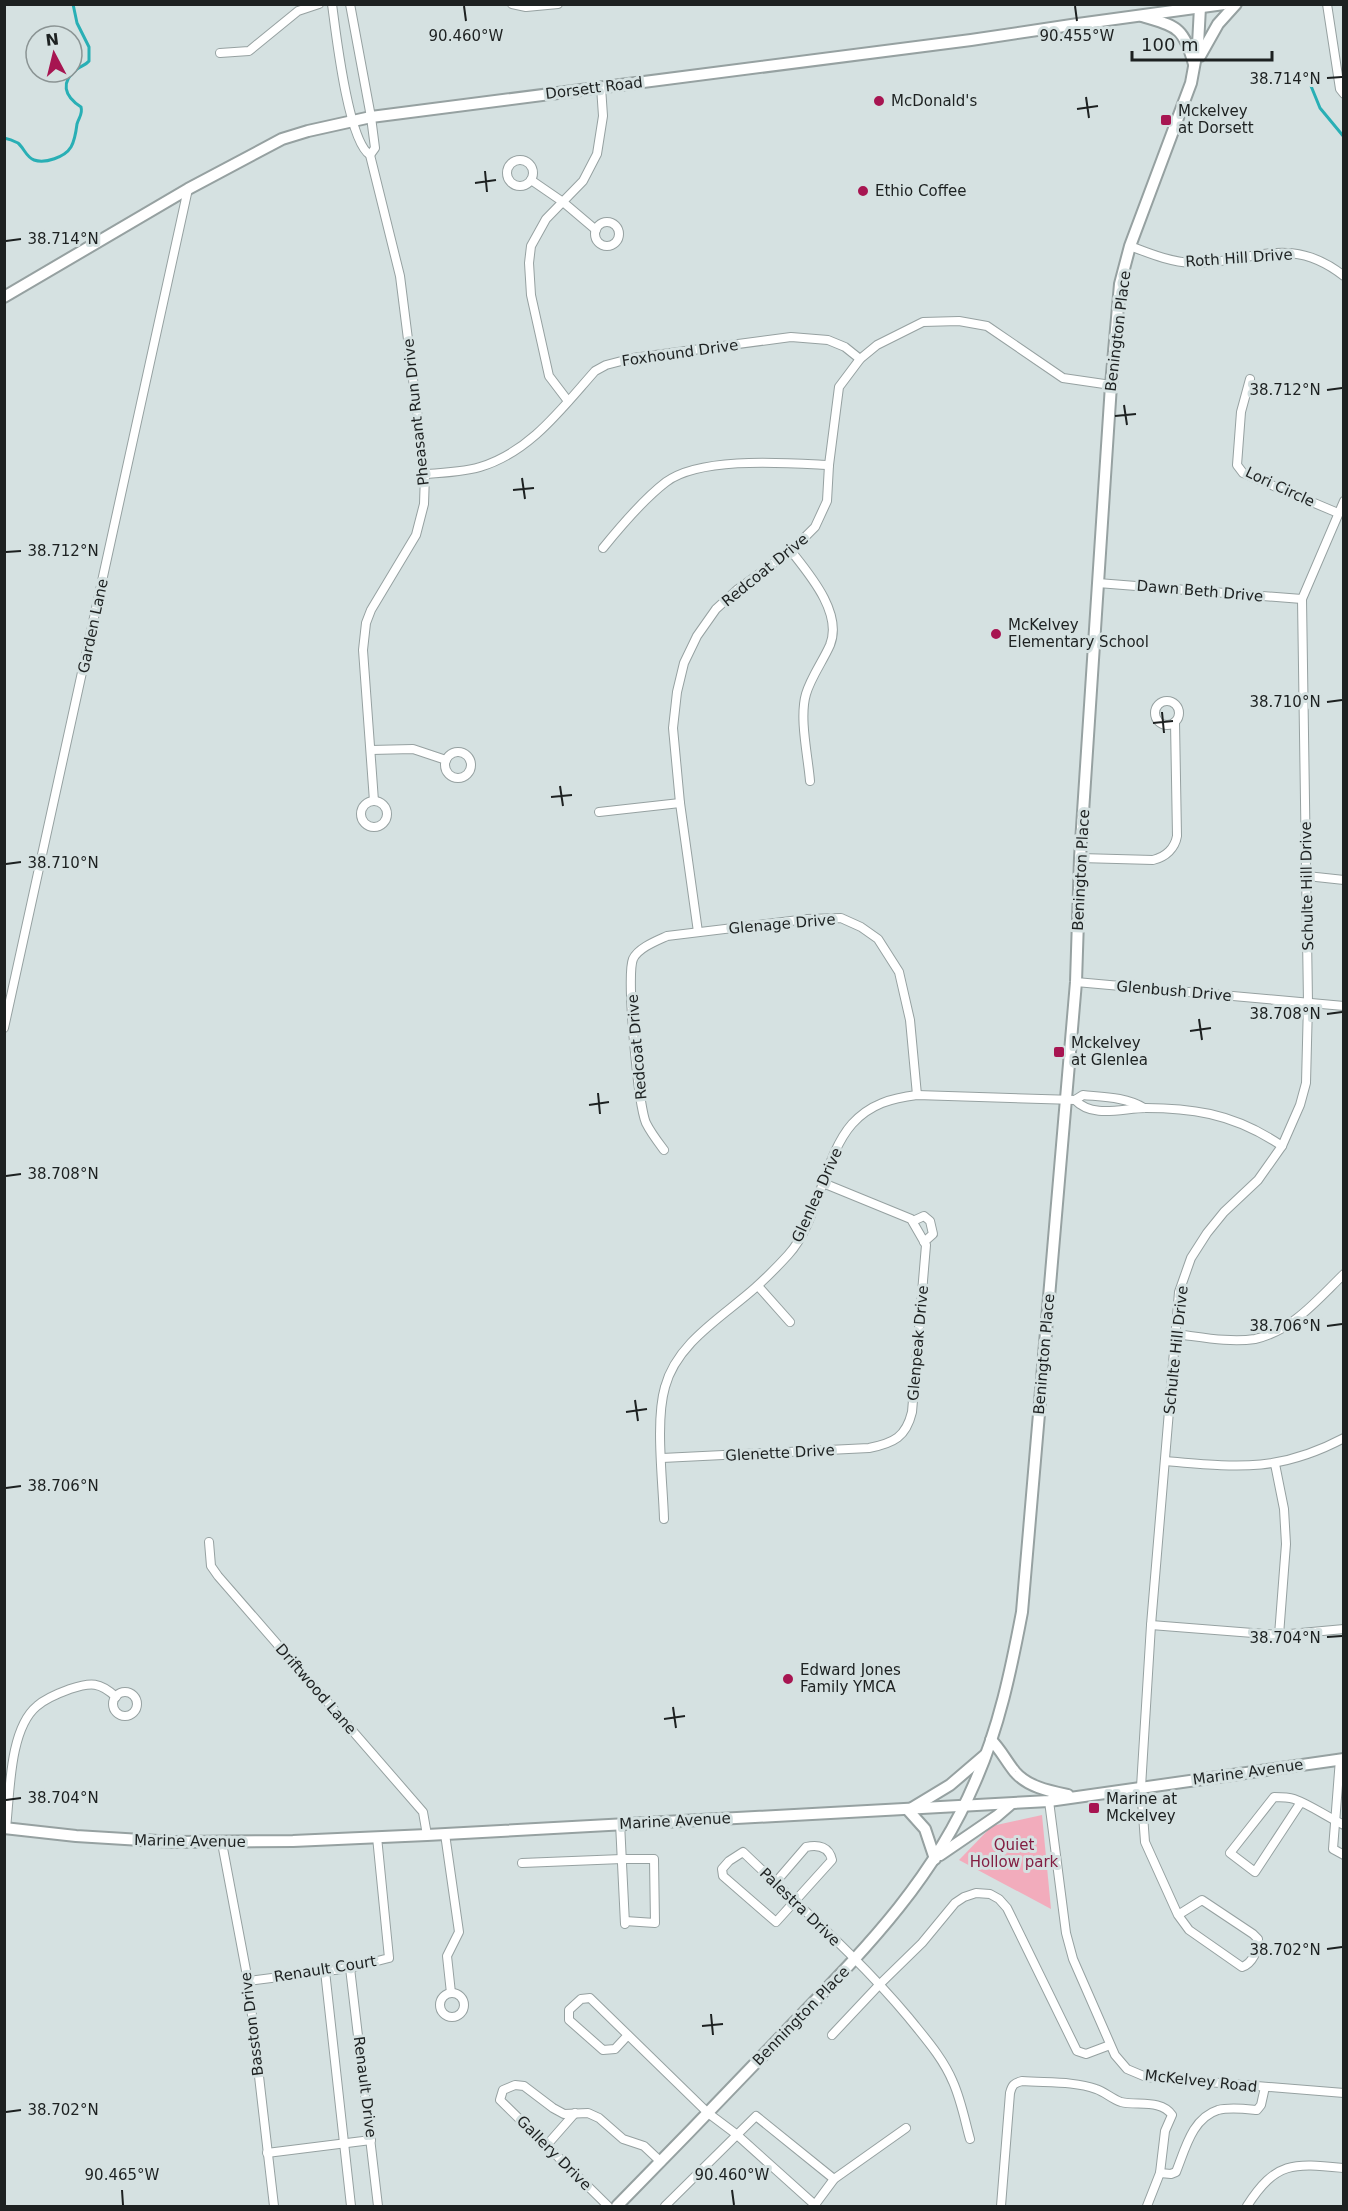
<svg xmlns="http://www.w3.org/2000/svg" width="1348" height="2211" font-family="'DejaVu Sans',sans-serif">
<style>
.green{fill:#f2acbc}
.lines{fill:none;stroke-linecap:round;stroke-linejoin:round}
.stream{stroke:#29afb5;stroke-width:3}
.minor-casing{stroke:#96a1a1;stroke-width:10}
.secondary-casing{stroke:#96a1a1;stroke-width:14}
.minor{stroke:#fff;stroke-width:8}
.secondary{stroke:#fff;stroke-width:10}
.ticks{fill:none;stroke:#1d2121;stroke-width:2}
.poi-dot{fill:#a71551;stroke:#d5e1e1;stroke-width:2}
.labels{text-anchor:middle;stroke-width:6;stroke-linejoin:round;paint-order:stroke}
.street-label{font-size:15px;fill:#1d2121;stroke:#d5e1e1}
.poi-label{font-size:15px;fill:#1d2121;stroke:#d5e1e1;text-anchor:start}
.park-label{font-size:15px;fill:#831e42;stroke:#d5e1e1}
.ticks-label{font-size:15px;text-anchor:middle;fill:#1d2121;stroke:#d5e1e1;stroke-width:6;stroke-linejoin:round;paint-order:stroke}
</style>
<rect width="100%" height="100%" fill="#d5e1e1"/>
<path class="green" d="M1042 1815 1051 1909 959 1860 992 1826Z"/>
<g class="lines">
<g class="stream">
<path d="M1311 86 1320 108 1344 137"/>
<path d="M4 138C9 139 14 141 18 143 24 148 26 157 34 160 45 164 65 157 71 147 75 140 76 132 77 124 79 117 83 114 81 107 64 96 60 82 77 69 81 66 86 65 89 61V47L77 23 73 4"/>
</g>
<g class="minor-casing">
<g id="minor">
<path d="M332 4C336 34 348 141 370 155L400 276 425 474 424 504 416 535 371 610 366 623 363 650 374 801"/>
<path d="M350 4 371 117 375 148 370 155"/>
<path d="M512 4 526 7 558 4"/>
<path d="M1327 4 1340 89 1344 94"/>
<path d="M220 53 249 51 298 11 319 4"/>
<circle cx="520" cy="173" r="13"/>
<path d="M531 180 563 202 596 230"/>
<circle cx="607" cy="234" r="12"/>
<path d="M1130 246C1151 254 1170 262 1193 263 1252 264 1288 232 1344 276"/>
<path d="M1250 379 1241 412 1237 465 1243 473 1338 513"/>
<path d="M568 401 549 376 531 295 529 263 531 246 546 219 583 181 597 154 603 116 601 87"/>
<path d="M425 474C443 473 463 472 480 467 530 452 562 408 595 371L606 365 633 358 791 337 828 340 845 347 860 359"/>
<path d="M603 548C620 527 645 498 666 482 701 456 787 463 829 465"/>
<path d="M791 551C809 574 843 613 830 645 823 661 811 677 806 694 799 718 808 756 810 781"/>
<path d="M1098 583 1302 599"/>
<circle cx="1167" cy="713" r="12"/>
<path d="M371 750 413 749 446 760"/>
<circle cx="458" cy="765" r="13"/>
<circle cx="374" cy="814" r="13"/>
<path d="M599 812 680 803"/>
<path d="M1080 858 1153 860C1166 857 1175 848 1177 836L1175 722"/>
<path d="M1307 876 1344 880"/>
<path d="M698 932 680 803 673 728 677 692 684 663 697 636 716 609 738 589 791 551 815 527 827 501 829 465 839 387 860 359 877 345 923 322 959 321 987 326 1063 378 1111 385"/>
<path d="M1076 982 1344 1006"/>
<path d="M4 1028 188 189"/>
<path d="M1075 1100C1093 1119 1123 1108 1146 1108 1166 1108 1191 1110 1210 1114 1237 1120 1260 1131 1282 1146"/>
<path d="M664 1150C658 1142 651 1133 646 1123 638 1104 626 976 633 959 638 948 656 941 667 936L807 919 841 918 861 927 878 939 899 972 910 1020 917 1095"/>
<path d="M913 1221 924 1216 930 1221 933 1234 924 1242"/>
<path d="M758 1286 790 1322"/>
<path d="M1176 1334C1201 1337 1230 1343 1255 1339 1292 1331 1318 1299 1344 1274"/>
<path d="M662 1458 869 1448C894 1443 906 1437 912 1412L926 1245 911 1219 823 1183"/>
<path d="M1166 1461C1236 1467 1278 1473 1344 1438"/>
<path d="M1275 1464 1284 1509 1286 1544 1279 1635"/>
<path d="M664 1519C663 1482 655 1421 665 1387 677 1342 724 1316 756 1287 767 1277 778 1266 788 1255 819 1221 823 1157 852 1124 870 1104 892 1098 917 1095L1075 1100 1083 1095C1103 1097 1126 1097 1144 1108"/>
<path d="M209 1542 211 1566 218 1576 423 1812 427 1835"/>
<path d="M1151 1625 1279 1635 1344 1629"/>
<circle cx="125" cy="1704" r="12"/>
<path d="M1340 1759 1333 1849 1344 1855"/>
<path d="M1049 1801 1066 1933 1073 1959 1115 2055 1127 2069 1146 2077 1344 2093"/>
<path d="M1301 1802 1255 1872 1230 1853 1274 1797C1281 1797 1288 1797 1294 1799 1311 1805 1327 1817 1344 1825"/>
<path d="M620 1823 625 1924"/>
<path d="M6 1828C10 1794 9 1729 37 1706 46 1698 59 1693 70 1689 91 1682 100 1682 116 1697"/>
<path d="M445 1834 459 1932 447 1956 451 1993"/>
<path d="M222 1843 248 1981 274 2206"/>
<path d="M522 1863 622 1859H654L655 1923 625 1921"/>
<path d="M775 1883 806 1847C819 1844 829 1847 832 1860L776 1922 723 1876 722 1869 729 1861 743 1852C799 1906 859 1958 909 2018 925 2038 943 2058 953 2082 961 2100 965 2121 970 2139"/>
<path d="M1178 1915 1202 1900 1253 1934 1258 1939C1258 1950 1253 1963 1242 1967L1189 1930 1178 1915 1145 1842 1141 1787 1151 1625 1179 1292 1191 1258 1207 1233 1224 1212 1258 1180 1282 1146 1300 1105 1306 1083 1308 1003 1302 599 1344 501"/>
<path d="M350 1968 378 2206"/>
<path d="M325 1971 351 2206"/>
<path d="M248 1981 350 1968 389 1958 377 1837"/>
<circle cx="452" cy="2005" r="12"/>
<path d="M628 2035 615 2049 603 2050 569 2020V2010L581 1999 590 1998 708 2113 736 2134 815 2205"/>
<path d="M832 2035 880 1984 922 1943 955 1903 964 1897 976 1893 990 1894 999 1899 1007 1908 1077 2051 1086 2054 1110 2045"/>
<path d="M546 2146 575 2113"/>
<path d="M267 2153 371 2140"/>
<path d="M1160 2173 1171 2174 1176 2172C1185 2150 1192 2118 1218 2110 1230 2107 1246 2109 1257 2110L1261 2105 1265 2087"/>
<path d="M608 2206 500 2100 503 2090 515 2085 524 2086 553 2108 564 2114 588 2113 599 2118 623 2139 644 2146 661 2162"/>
<path d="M665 2206 756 2116 834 2179"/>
<path d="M814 2206 834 2179 906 2128"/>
<path d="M1001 2206 1010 2093C1012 2085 1014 2083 1022 2081 1046 2083 1074 2081 1096 2089 1105 2092 1112 2099 1121 2102 1137 2106 1161 2099 1172 2115L1165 2131 1160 2173 1147 2206"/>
<path d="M1247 2206C1276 2161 1293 2163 1344 2168"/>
</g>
</g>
<g class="secondary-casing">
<g id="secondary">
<path d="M1142 16C1177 27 1183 26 1194 64"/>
<path d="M1200 56 1218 24 1236 4"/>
<path d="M4 297 188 189 282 139 308 131 371 117 971 40 1078 24 1224 4"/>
<path d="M991 1740C1001 1750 1006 1761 1015 1772 1028 1787 1049 1791 1068 1795"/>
<path d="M912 1808 950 1785 985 1755"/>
<path d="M908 1810 925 1829 935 1859"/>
<path d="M4 1828 76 1836 174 1842 293 1841 427 1835 1049 1801 1344 1759"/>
<path d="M940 1855 997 1816 1011 1804"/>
<path d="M617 2206C674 2148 731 2089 787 2030 862 1952 932 1883 975 1782 999 1728 1011 1670 1022 1612L1076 982 1080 858 1111 385 1120 284 1130 246 1191 83 1198 45 1200 7"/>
</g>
</g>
<use href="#minor" class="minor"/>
<use href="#secondary" class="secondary"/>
</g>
<path class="ticks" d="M464 6 466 21M1075 6 1077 21M1327 78 1342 77M1086 97 1089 118M1077 109 1098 106M485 171 487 192M475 183 496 180M6 241 21 239M1327 390 1342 388M1124 405 1127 425M1115 416 1136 414M522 478 525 499M513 490 534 488M6 552 21 551M1327 702 1342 700M1162 712 1164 733M1153 723 1173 721M560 786 563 806M551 797 572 795M6 864 21 862M1327 1014 1342 1012M1199 1019 1202 1040M1190 1031 1211 1028M598 1093 600 1114M589 1105 609 1102M6 1176 21 1174M1327 1326 1342 1324M635 1400 638 1421M626 1412 647 1409M6 1488 21 1486M1327 1637 1342 1636M673 1707 676 1728M664 1719 685 1716M6 1800 21 1798M1327 1949 1342 1947M711 2014 713 2035M702 2026 723 2024M6 2112 21 2110M122 2190 123 2205M732 2190 734 2205"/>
<g class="poi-dot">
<circle cx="879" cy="101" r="6"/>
<rect x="1160" y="114" width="12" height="12" rx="3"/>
<circle cx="863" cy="191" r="6"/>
<circle cx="996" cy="634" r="6"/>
<rect x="1053" y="1046" width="12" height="12" rx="3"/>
<circle cx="788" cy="1679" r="6"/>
<rect x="1088" y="1802" width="12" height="12" rx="3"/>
</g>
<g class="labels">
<g class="street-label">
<text transform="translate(594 88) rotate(-7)" y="5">Dorsett Road</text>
<text transform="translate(1239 258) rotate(-4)" y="5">Roth Hill Drive</text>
<text transform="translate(1118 331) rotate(-83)" y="5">Benington Place</text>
<text transform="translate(680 353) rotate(-8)" y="5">Foxhound Drive</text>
<text transform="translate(416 412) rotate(-96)" y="5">Pheasant Run Drive</text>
<text transform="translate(1280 487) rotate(25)" y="5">Lori Circle</text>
<text transform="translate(765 570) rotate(-39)" y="5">Redcoat Drive</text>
<text transform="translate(1200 591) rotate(5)" y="5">Dawn Beth Drive</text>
<text transform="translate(93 626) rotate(-78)" y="5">Garden Lane</text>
<text transform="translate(1081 870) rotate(-87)" y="5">Benington Place</text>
<text transform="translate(1307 886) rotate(-91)" y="5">Schulte Hill Drive</text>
<text transform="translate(782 924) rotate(-5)" y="5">Glenage Drive</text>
<text transform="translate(1174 991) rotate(5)" y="5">Glenbush Drive</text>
<text transform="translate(637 1047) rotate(-95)" y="5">Redcoat Drive</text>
<text transform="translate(817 1195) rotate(-66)" y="5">Glenlea Drive</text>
<text transform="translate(918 1343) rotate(-85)" y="5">Glenpeak Drive</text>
<text transform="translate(1176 1350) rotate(-84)" y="5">Schulte Hill Drive</text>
<text transform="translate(1044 1354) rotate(-85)" y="5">Benington Place</text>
<text transform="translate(780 1453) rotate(-3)" y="5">Glenette Drive</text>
<text transform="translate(316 1689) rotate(49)" y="5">Driftwood Lane</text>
<text transform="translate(1248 1772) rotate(-8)" y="5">Marine Avenue</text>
<text transform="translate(675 1821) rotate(-3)" y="5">Marine Avenue</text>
<text transform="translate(190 1841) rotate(1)" y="5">Marine Avenue</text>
<text transform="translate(800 1907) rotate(44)" y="5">Palestra Drive</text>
<text transform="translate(325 1969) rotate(-9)" y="5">Renault Court</text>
<text transform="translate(801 2016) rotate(-46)" y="5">Bennington Place</text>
<text transform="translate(252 2024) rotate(-97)" y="5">Basston Drive</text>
<text transform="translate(1201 2081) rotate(6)" y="5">McKelvey Road</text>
<text transform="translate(365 2087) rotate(83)" y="5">Renault Drive</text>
<text transform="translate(554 2153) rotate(45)" y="5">Gallery Drive</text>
</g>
<g class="poi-label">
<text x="891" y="106">McDonald's</text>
<text x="1178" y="116">Mckelvey<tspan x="1178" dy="17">at Dorsett</tspan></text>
<text x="875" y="196">Ethio Coffee</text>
<text x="1008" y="630">McKelvey<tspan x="1008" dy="17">Elementary School</tspan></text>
<text x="1071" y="1048">Mckelvey<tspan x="1071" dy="17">at Glenlea</tspan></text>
<text x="800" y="1675">Edward Jones<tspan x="800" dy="17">Family YMCA</tspan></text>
<text x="1106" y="1804">Marine at<tspan x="1106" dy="17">Mckelvey</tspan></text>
</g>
<g class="park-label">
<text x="1014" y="1850">Quiet<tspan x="1014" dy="17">Hollow park</tspan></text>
</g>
</g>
<g class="ticks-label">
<text x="466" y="41">90.460°W</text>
<text x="1077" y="41">90.455°W</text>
<text x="1285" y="84">38.714°N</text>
<text x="63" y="244">38.714°N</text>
<text x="1285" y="395">38.712°N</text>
<text x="63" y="556">38.712°N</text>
<text x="1285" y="707">38.710°N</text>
<text x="63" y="868">38.710°N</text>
<text x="1285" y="1019">38.708°N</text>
<text x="63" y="1179">38.708°N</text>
<text x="1285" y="1331">38.706°N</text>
<text x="63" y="1491">38.706°N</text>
<text x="1285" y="1643">38.704°N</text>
<text x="63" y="1803">38.704°N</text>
<text x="1285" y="1955">38.702°N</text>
<text x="63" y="2115">38.702°N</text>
<text x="122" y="2180">90.465°W</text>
<text x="732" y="2180">90.460°W</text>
</g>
<rect width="1348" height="2211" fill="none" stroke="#1d2121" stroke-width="12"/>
<g transform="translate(54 54) rotate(353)"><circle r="28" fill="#d5e1e1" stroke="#8b9494" stroke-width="1.5"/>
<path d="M0-4.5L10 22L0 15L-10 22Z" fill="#a71551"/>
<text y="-9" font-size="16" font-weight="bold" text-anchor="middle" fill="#1d2121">N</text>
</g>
<path d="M1132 51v9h140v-9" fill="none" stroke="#1d2121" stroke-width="3"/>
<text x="1141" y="51" font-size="18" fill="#1d2121" stroke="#d5e1e1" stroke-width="4.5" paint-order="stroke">100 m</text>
</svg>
